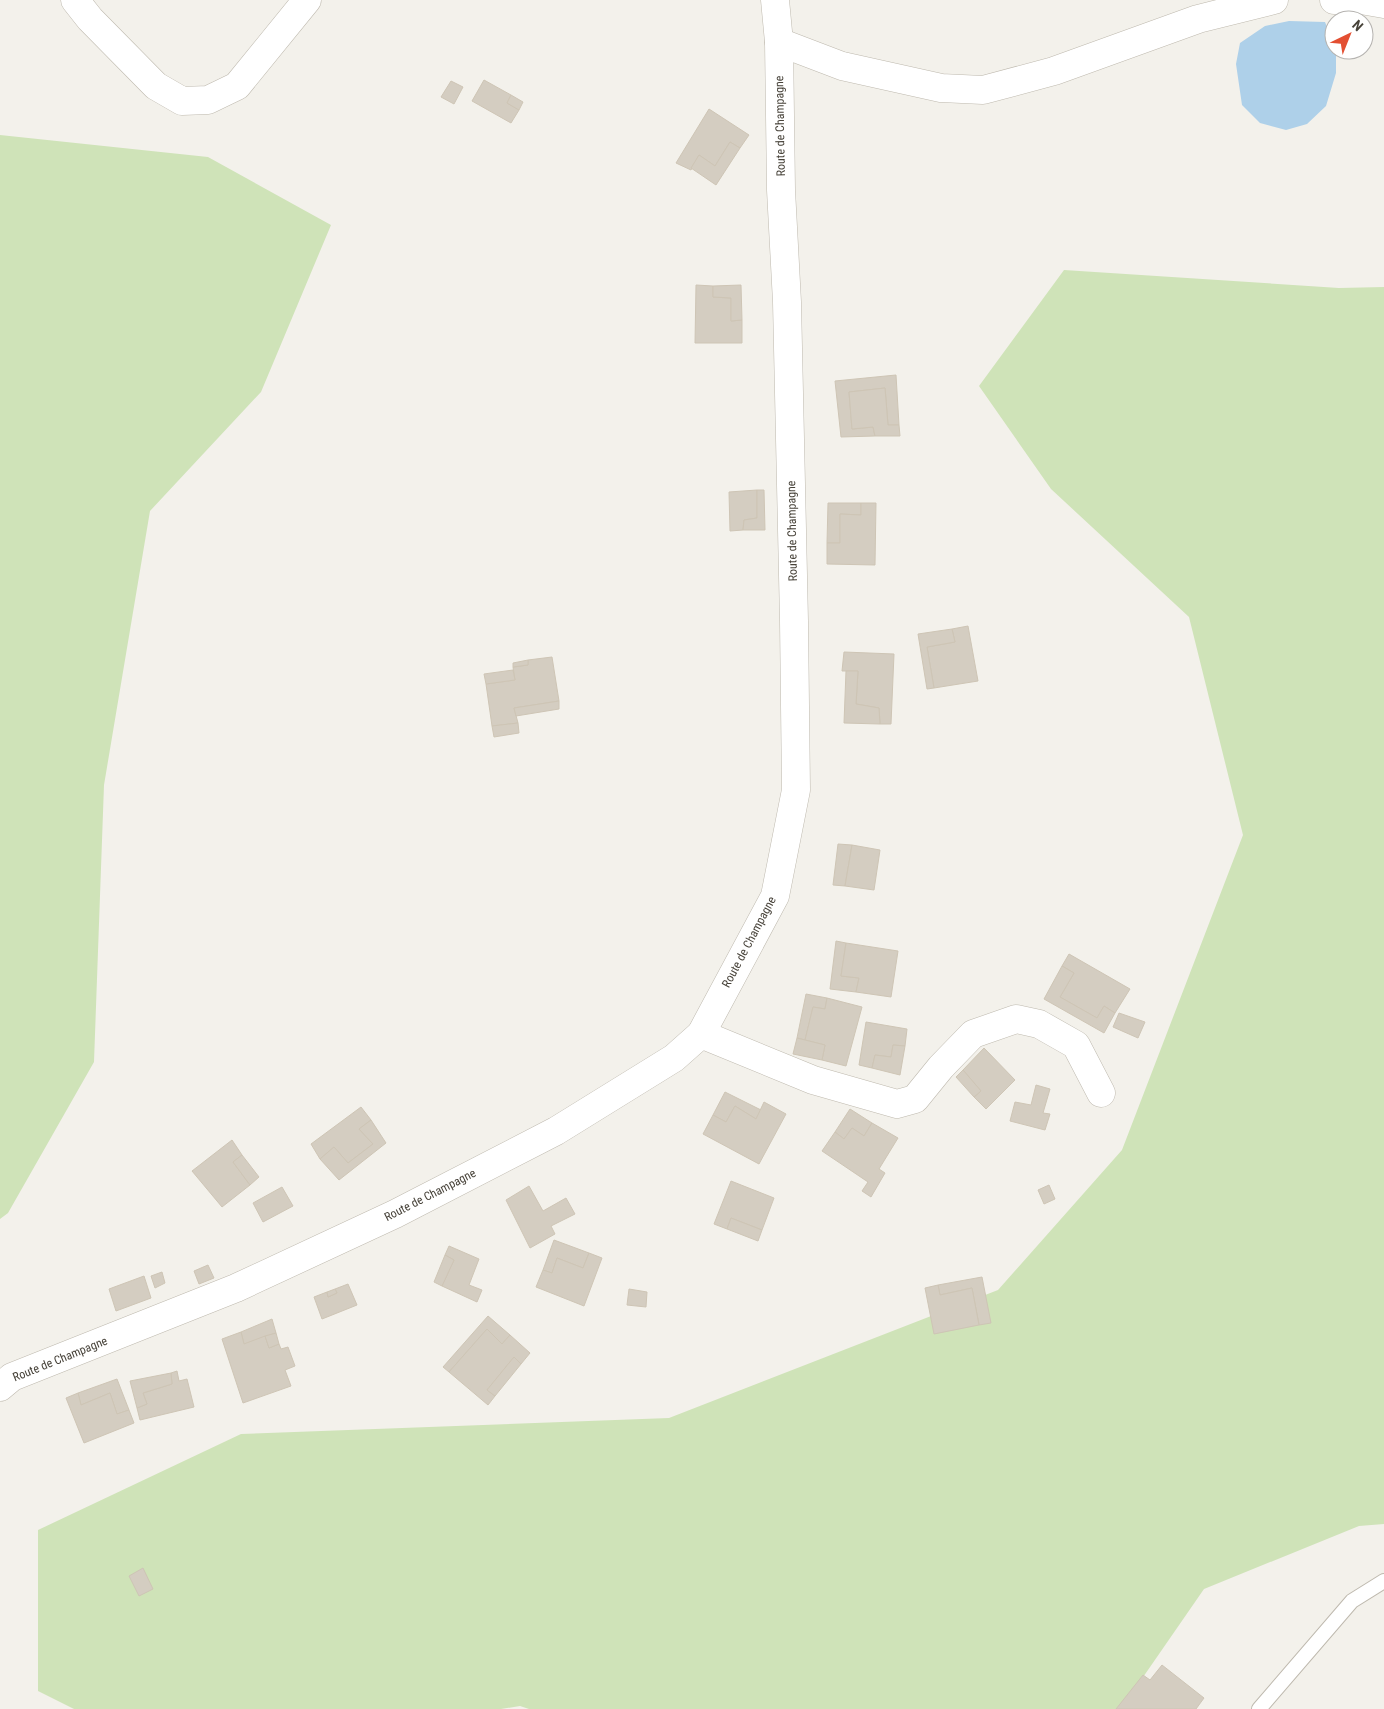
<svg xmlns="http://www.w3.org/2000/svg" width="1384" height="1709" font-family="'Roboto Condensed',sans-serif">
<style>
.green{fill:#cfe3b8}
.water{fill:#aed0e9}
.building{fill:#d4cdc1;stroke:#cec5b5}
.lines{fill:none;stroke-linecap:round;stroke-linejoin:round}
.service-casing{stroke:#beb9ae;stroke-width:16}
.minor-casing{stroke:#beb9ae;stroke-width:29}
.service{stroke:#fff;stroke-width:14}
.minor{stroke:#fff;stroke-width:28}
.labels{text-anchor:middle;stroke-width:4.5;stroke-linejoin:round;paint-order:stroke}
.street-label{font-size:12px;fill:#474239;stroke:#fff}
</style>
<rect width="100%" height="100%" fill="#f3f1eb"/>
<g class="green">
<path d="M0 135 208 157 331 225 261 392 150 511 104 785 94 1062 8 1213 0 1219Z"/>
<path d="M1064 270 1339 288 1384 287V1524L1359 1526 1204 1589 1121 1709H529L520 1706 501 1709H74L38 1691V1530L241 1434 669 1418 998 1290 1122 1150 1243 835 1189 617 1051 489 979 386Z"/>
</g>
<path class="water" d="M1289 21 1325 22 1334 44V50H1336V73L1326 106 1307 124 1286 130 1260 123 1242 105 1236 64 1240 43 1265 26Z"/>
<g class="building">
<path d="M484 80 511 95 507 103 519 110 511 123 472 101Z"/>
<path d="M451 81 463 87 454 104 441 97Z"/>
<path d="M511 95 523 102 519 110 507 103Z"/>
<path d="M709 109 749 135 740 148 730 142 715 166 699 155 691 170 676 163Z"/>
<path d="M730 142 740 148 716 185 691 168 699 155 715 166Z"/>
<path d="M696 285 713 286V297L731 298V321L742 320V343H695Z"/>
<path d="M741 285 742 320 731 321V298L713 297V286Z"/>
<path d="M896 375 899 425H888L885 388 849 392 852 429 873 427 875 436 841 437 835 381Z"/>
<path d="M885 388 888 425H899L900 436H875L873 427 852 429 849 392Z"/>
<path d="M757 490V518L744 520 743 530 730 531 729 492Z"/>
<path d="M757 490H764L765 530H743L744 520 757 518Z"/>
<path d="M828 503H861V515L840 514V543H827Z"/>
<path d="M861 503H876L875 565 827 564V543H840V514L861 515Z"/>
<path d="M968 626 978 681 934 688 927 647 955 642 952 629Z"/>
<path d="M952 629 955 642 927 647 934 688 927 689 918 634Z"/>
<path d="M844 652 894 654 891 724H880L879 708 856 704 858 671H842Z"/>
<path d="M552 657 559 701 514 708 518 723 492 726 486 684 515 680 513 667 528 665V660Z"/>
<path d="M528 660V665L513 667V663Z"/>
<path d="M513 670 515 680 486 684 484 674Z"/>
<path d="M846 671H858L856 704 879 708 880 724 844 723Z"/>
<path d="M559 701V709L516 716 514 708Z"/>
<path d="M518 723 519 733 494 737 492 726Z"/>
<path d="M838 844 852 845 845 886 833 885Z"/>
<path d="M852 845 880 850 874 890 845 886Z"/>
<path d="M836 941 846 943 841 976 859 978 856 992 830 989Z"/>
<path d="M846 943 898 951 891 997 856 992 859 978 841 976Z"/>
<path d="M1069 954 1130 989 1115 1013 1104 1006 1097 1018 1060 997 1074 973 1062 966Z"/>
<path d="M1062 966 1074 973 1060 997 1097 1018 1104 1006 1115 1013 1104 1033 1044 999Z"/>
<path d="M806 994 827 998 825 1009 813 1007 805 1040 797 1038Z"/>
<path d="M827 998 862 1007 846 1066 822 1060 825 1045 805 1040 813 1007 825 1009Z"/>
<path d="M1119 1013 1145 1022 1138 1038 1113 1027Z"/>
<path d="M866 1022 907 1029 905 1046 893 1045 891 1057 875 1055 872 1068 859 1065Z"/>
<path d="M797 1038 825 1045 822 1060 793 1054Z"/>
<path d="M893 1045 905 1046 900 1075 872 1068 875 1055 891 1057Z"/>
<path d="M984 1048 1015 1080 986 1109 974 1097 981 1091 963 1070Z"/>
<path d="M963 1070 981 1091 974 1097 956 1077Z"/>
<path d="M1036 1085 1050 1089 1043 1113 1050 1114 1045 1130 1010 1121 1015 1102 1031 1105Z"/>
<path d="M725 1092 761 1110 756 1119 735 1106 726 1122 713 1115Z"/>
<path d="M764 1102 786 1114 759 1164 703 1134 713 1115 726 1122 735 1106 756 1119Z"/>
<path d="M361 1107 371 1120 359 1129 373 1144 348 1163 334 1147 320 1159 311 1144Z"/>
<path d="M850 1109 872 1123 864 1136 852 1128 844 1139 835 1132Z"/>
<path d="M371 1120 386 1143 339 1180 320 1159 334 1147 348 1163 373 1144 359 1129Z"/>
<path d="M872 1123 898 1138 879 1169 885 1173 871 1197 862 1191 868 1182 822 1151 835 1132 844 1139 852 1128 864 1136Z"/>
<path d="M232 1140 242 1155 233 1162 250 1185 222 1207 192 1171Z"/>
<path d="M242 1155 259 1177 250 1185 233 1162Z"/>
<path d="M731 1181 774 1198 762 1230 731 1218 727 1229 714 1224Z"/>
<path d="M1049 1185 1055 1199 1044 1204 1038 1190Z"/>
<path d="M529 1186 543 1211 566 1198 575 1214 551 1226 555 1234 530 1248 506 1200Z"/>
<path d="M282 1187 293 1206 263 1222 253 1203Z"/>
<path d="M731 1218 762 1230 758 1241 727 1229Z"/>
<path d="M554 1240 589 1253 583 1268 557 1258 552 1273 543 1270Z"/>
<path d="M449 1246 479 1259 469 1285 482 1290 477 1302 442 1286 454 1260 445 1255Z"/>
<path d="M589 1253 602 1258 584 1306 536 1287 543 1270 552 1273 557 1258 583 1268Z"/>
<path d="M445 1255 454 1260 442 1286 434 1282Z"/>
<path d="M208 1265 214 1278 199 1284 194 1271Z"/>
<path d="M162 1272 165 1283 155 1288 151 1276Z"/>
<path d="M144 1276 151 1298 116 1311 109 1289Z"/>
<path d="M982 1277 991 1323 979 1325 972 1288 940 1295 938 1285Z"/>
<path d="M348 1284 357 1305 322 1319 314 1297 327 1292 328 1297 337 1293 335 1289Z"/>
<path d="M938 1285 940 1295 972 1288 979 1325 934 1334 925 1288Z"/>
<path d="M335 1289 337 1293 328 1297 327 1292Z"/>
<path d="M629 1289 647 1292 646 1307 627 1305Z"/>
<path d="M488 1316 510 1335 502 1344 487 1329 449 1372 443 1367Z"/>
<path d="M272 1319 276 1333 244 1344 241 1332Z"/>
<path d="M487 1329 502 1344 510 1335 530 1353 521 1364 514 1357 487 1390 495 1396 488 1405 449 1372Z"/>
<path d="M241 1332 244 1344 265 1336 269 1348 279 1344 281 1349 288 1347 295 1366 285 1370 291 1386 243 1403 222 1339Z"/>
<path d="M276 1333 279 1344 269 1348 265 1336Z"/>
<path d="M514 1357 521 1364 495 1396 487 1390Z"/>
<path d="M177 1371 179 1381 187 1379 194 1407 140 1420 137 1408 147 1404 143 1393 172 1384 171 1373Z"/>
<path d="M171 1373 172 1384 143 1393 147 1404 137 1408 130 1381Z"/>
<path d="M117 1379 129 1410 117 1414 110 1393 81 1405 78 1393Z"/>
<path d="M78 1393 81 1405 110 1393 117 1414 129 1410 134 1423 84 1443 66 1398Z"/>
<path d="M143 1568 153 1589 139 1596 129 1576Z"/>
<path d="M1162 1665 1204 1698 1196 1709H1116L1143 1675 1150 1680Z"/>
</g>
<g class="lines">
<g class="service-casing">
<path id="service" d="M1259 1709 1352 1601 1384 1581"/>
</g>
<g class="minor-casing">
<g id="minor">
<path d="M75 0 90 19 156 86 182 101 208 100 237 86 307 0"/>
<path d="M1334 0H1361L1384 4"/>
<path d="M779 42 842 66 941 88 983 90 1054 71 1198 19 1274 0"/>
<path d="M701 1034 813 1080 897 1104 915 1099 941 1067 973 1034 1016 1019 1039 1024 1076 1045 1101 1093"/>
<path d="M0 1387 12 1377 236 1288 395 1214 556 1131 674 1058 701 1034 775 896 796 790 794 621 787 302 781 190 779 42 775 0"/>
</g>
</g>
<use href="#service" class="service"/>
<use href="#minor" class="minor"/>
</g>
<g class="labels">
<g class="street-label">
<text transform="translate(780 126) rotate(-91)" y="4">Route de Champagne</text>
<text transform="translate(792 531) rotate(-91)" y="4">Route de Champagne</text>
<text transform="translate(749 942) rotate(-62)" y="4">Route de Champagne</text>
<text transform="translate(430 1195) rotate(-27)" y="4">Route de Champagne</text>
<text transform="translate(60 1359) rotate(-22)" y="4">Route de Champagne</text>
</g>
</g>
<g transform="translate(1349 35) rotate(43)"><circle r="24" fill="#ffffff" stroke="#b5b3b0"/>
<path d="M0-4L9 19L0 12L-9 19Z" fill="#e34f32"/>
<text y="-8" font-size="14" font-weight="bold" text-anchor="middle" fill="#474239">N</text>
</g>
</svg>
